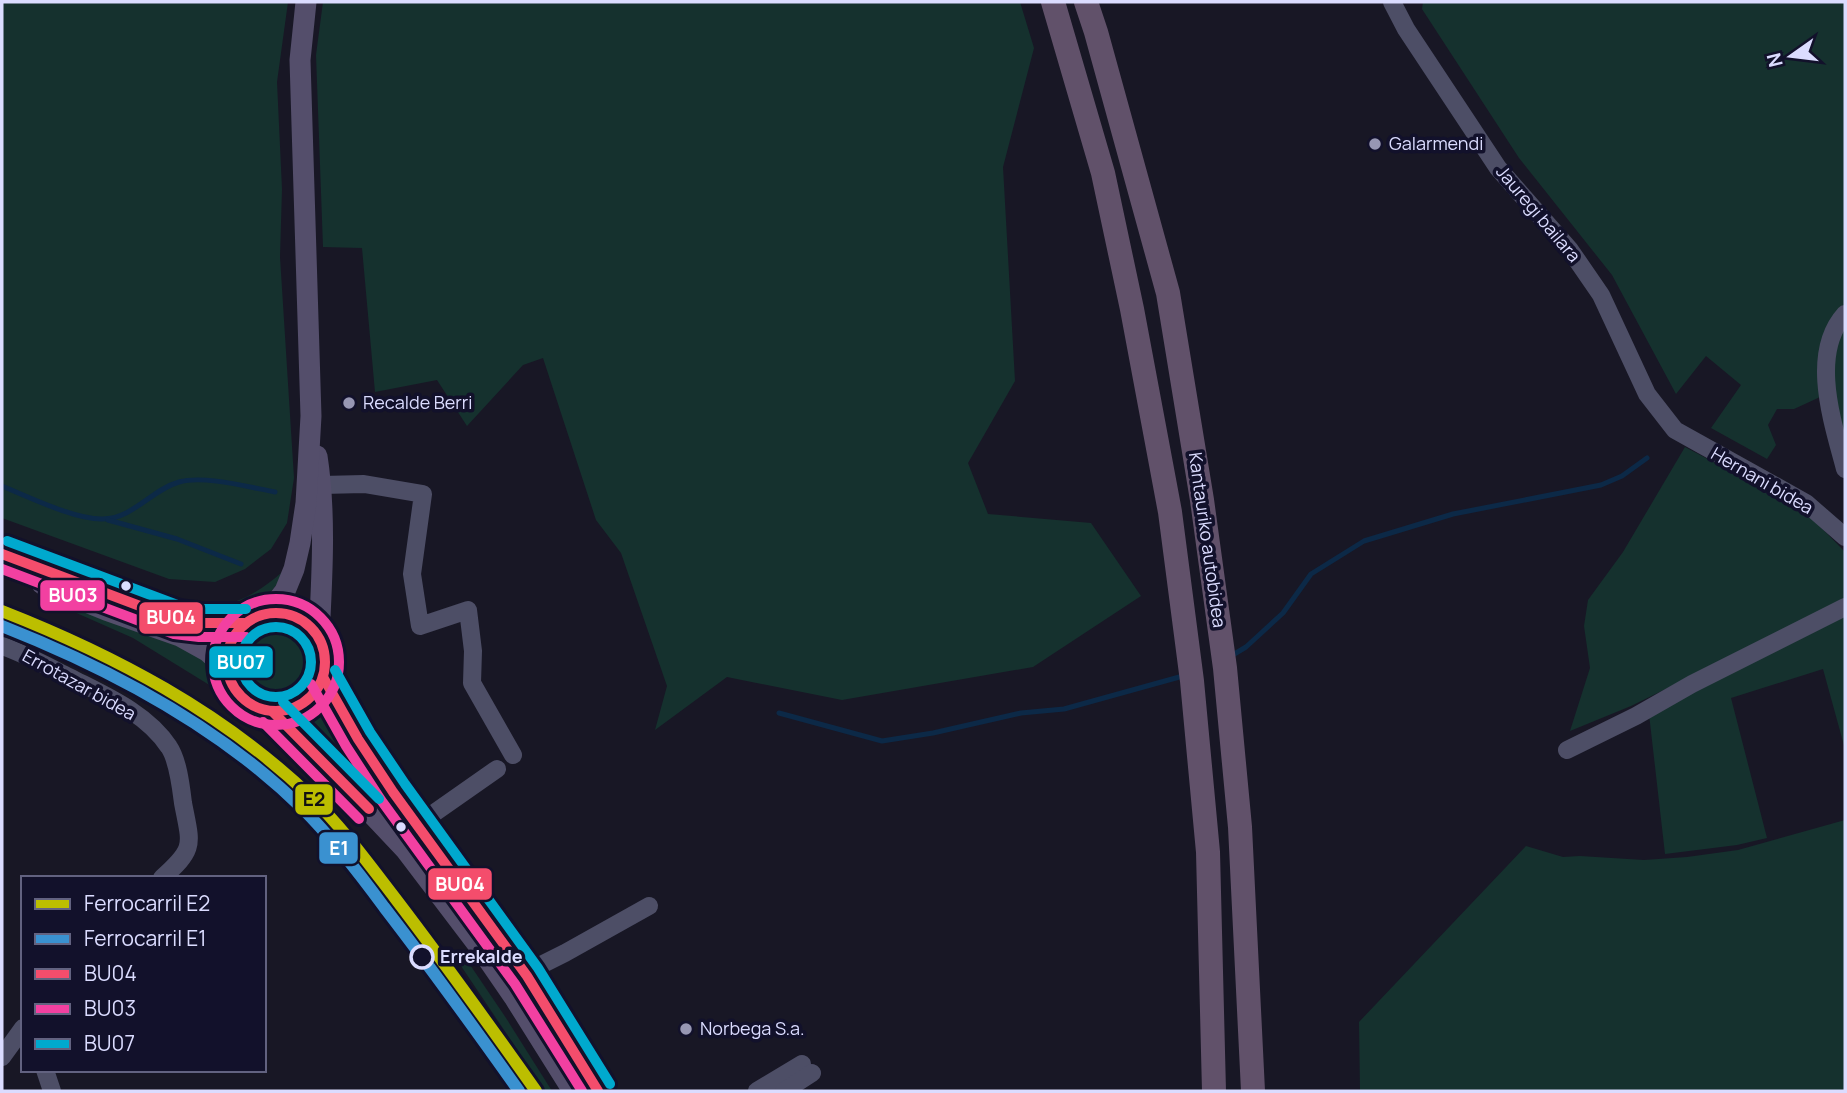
<svg xmlns="http://www.w3.org/2000/svg" width="1847" height="1093" font-family="Manrope,sans-serif">
<style>
.green{fill:#15312e}
.lines{fill:none;stroke-linecap:round;stroke-linejoin:round}
.stream{stroke:#0c2947;stroke-width:5}
.minor{stroke:#4d4e66;stroke-width:18}
.major{stroke:#544e6b;stroke-width:21}
.highway{stroke:#61516a;stroke-width:24}
.bus-1-casing{stroke:#12112b;stroke-width:16}
.bus-2-casing{stroke:#12112b;stroke-width:16}
.bus-3-casing{stroke:#12112b;stroke-width:16}
.bus-1{stroke:#f44d6c;stroke-width:10}
.bus-2{stroke:#f240a1;stroke-width:10}
.bus-3{stroke:#00a9ce;stroke-width:10}
.rail-1-casing{stroke:#12112b;stroke-width:18}
.rail-2-casing{stroke:#12112b;stroke-width:18}
.rail-1{stroke:#bcbe00;stroke-width:12}
.rail-2{stroke:#3a91d0;stroke-width:12}
.poi-dot{fill:#9797b3;stroke:#12112b;stroke-width:2.5}
.bus-dot{fill:#dbdcff;stroke:#12112b;stroke-width:2.5}
.stop-dot{fill:#12112b;stroke:#dbdcff;stroke-width:3.5}
.labels{text-anchor:middle;stroke-width:7;stroke-linejoin:round;paint-order:stroke}
.poi-label{font-size:18px;fill:#dbdcff;stroke:#12112b;text-anchor:start}
.street-label{font-size:18px;fill:#dbdcff;stroke:#12112b}
.stop-label{font-size:18px;font-weight:bold;fill:#dbdcff;stroke:#12112b;text-anchor:start}
.line-badge{stroke:#12112b;stroke-width:2.5}
.badge-label{font-size:19px;text-anchor:middle;font-weight:bold;fill:#fff}
.pale-badge-label{font-size:19px;text-anchor:middle;font-weight:bold;fill:#111}
</style>
<rect width="100%" height="100%" fill="#181725"/>
<g class="green">
<path d="M2 2H288L277 82 282 189 280 257 294 478 287 523 271 549 245 569 215 582 169 579 2 518Z"/>
<path d="M323 2H1020L1034 48 1003 167 1015 381 968 463 988 514 1091 523 1141 596 1033 667 842 700 727 677 655 730 667 686 621 553 596 520 543 358 523 365 467 426 437 380 375 392 362 248 323 247 316 55Z"/>
<path d="M1423 2H1845V441L1831 392 1794 409H1777L1768 425 1776 445 1767 459 1711 428 1741 385 1706 356 1676 394 1612 275 1519 158 1422 9Z"/>
<path d="M1685 447 1804 510 1845 552V601L1631 706 1570 731 1590 668 1584 626 1588 600 1623 552Z"/>
<path d="M281 573 278 583 265 599 222 617 208 619 157 603C175 605 195 609 213 607 238 605 263 589 281 573Z"/>
<path d="M40 591 191 649 213 664 216 680 224 694 133 638 38 596Z"/>
<path d="M1845 616V749L1823 669 1731 698 1767 838 1737 845 1665 854 1649 714Z"/>
<circle cx="277" cy="660" r="39"/>
<path d="M323 703 395 817 382 815 298 721Z"/>
<path d="M256 720 267 721 308 759 309 767Z"/>
<path d="M1845 820V1091H1360L1359 1022 1526 846 1563 857 1580 856 1644 860 1687 857 1738 850Z"/>
<path d="M460 950 506 1018 552 1091H545L453 954Z"/>
</g>
<g class="lines">
<g class="stream">
<path d="M2 486C29 497 76 520 103 519 134 518 151 490 179 482 204 475 248 487 275 492"/>
<path d="M108 520 177 539 241 564"/>
<path d="M1231 656 1246 647 1283 613 1311 574 1364 541 1453 514 1601 485 1622 476 1647 458"/>
<path d="M779 713 882 741 933 733 1021 713 1064 709 1183 676"/>
</g>
<g class="minor">
<path d="M1392 2 1406 29 1498 168 1570 250 1601 295 1647 394 1675 430 1806 503 1845 537"/>
<path d="M1845 314C1809 354 1833 423 1845 469"/>
<path d="M322 485 364 484 423 494 412 574 420 626 468 610 473 651 472 683 513 755"/>
<path d="M2 646C25 654 47 666 69 677 104 695 147 713 169 747 178 760 181 787 183 803 191 845 196 848 162 878"/>
<path d="M1567 750 1636 716 1692 684 1845 607"/>
<path d="M417 825 497 769"/>
<path d="M527 976 541 965 565 953 649 906"/>
<path d="M2 1057 23 1028"/>
<path d="M45 1070 52 1091"/>
<path d="M757 1091 802 1064"/>
<path d="M784 1091 812 1073"/>
</g>
<g class="major">
<path d="M317 456C326 514 322 578 319 637"/>
<path d="M2 554 177 620 199 623H246"/>
<path d="M42 584 106 610 180 636 207 651 227 669"/>
<circle cx="276" cy="662" r="49"/>
<path d="M268 613 285 591 294 569 300 543 306 503 311 416 300 60 306 2"/>
<path d="M323 677 358 739 393 792 527 976 598 1091"/>
<path d="M273 712 322 761 405 849 481 949 514 997 573 1091"/>
</g>
<g class="highway">
<path d="M1053 2 1103 173 1132 309 1170 512 1192 681 1208 852 1214 1091"/>
<path d="M1086 2 1096 32 1168 293 1202 500 1225 668 1240 827 1253 1091"/>
</g>
<g class="bus-1-casing">
<g id="bus-1">
<path d="M2 554 177 620 199 623H246"/>
<circle cx="276" cy="662" r="49"/>
<path d="M323 677 358 739 393 792 527 976 598 1091"/>
<path d="M273 712 369 809"/>
</g>
</g>
<g class="bus-2-casing">
<g id="bus-2">
<path d="M2 569 174 634 199 637H246"/>
<circle cx="276" cy="662" r="63"/>
<path d="M311 684 346 746 381 800 515 984 582 1091"/>
<path d="M263 722 359 819"/>
</g>
</g>
<g class="bus-3-casing">
<g id="bus-3">
<path d="M7 541 180 606 200 609H246"/>
<circle cx="276" cy="662" r="35"/>
<path d="M335 670 370 732 405 784 538 968 610 1084"/>
<path d="M283 702 379 799"/>
</g>
</g>
<use href="#bus-1" class="bus-1"/>
<use href="#bus-2" class="bus-2"/>
<use href="#bus-3" class="bus-3"/>
<g class="rail-1-casing">
<path id="rail-1" d="M2 611C114 655 222 712 310 796 342 827 368 863 395 898 443 961 490 1026 536 1091"/>
</g>
<g class="rail-2-casing">
<path id="rail-2" d="M2 626C111 669 219 726 303 809 333 839 359 873 384 907 431 968 475 1029 519 1091"/>
</g>
<use href="#rail-1" class="rail-1"/>
<use href="#rail-2" class="rail-2"/>
</g>
<g class="poi-dot">
<circle cx="1375" cy="144" r="7"/>
<circle cx="349" cy="403" r="7"/>
<circle cx="686" cy="1029" r="7"/>
</g>
<g class="bus-dot">
<circle cx="126" cy="586" r="6"/>
<circle cx="401" cy="827" r="6"/>
</g>
<circle class="stop-dot" cx="422" cy="957" r="11"/>
<g class="labels">
<g class="poi-label">
<text x="1389" y="150">Galarmendi</text>
<text x="363" y="409">Recalde Berri</text>
<text x="700" y="1035">Norbega S.a.</text>
</g>
<g class="street-label">
<text transform="translate(1538 214) rotate(50)" y="6">Jauregi bailara</text>
<text transform="translate(1762 481) rotate(30)" y="6">Hernani bidea</text>
<text transform="translate(1207 540) rotate(82)" y="6">Kantauriko autobidea</text>
<text transform="translate(79 685) rotate(29)" y="6">Errotazar bidea</text>
</g>
<g class="stop-label">
<text x="440" y="963">Errekalde</text>
</g>
</g>
<g class="line-badge">
<rect x="39" y="579" width="67" height="33" rx="7" fill="#f240a1"/>
<rect x="138" y="601" width="66" height="34" rx="7" fill="#f44d6c"/>
<rect x="208" y="645" width="66" height="34" rx="7" fill="#00a9ce"/>
<rect x="294" y="783" width="40" height="33" rx="7" fill="#bcbe00"/>
<rect x="318" y="831" width="41" height="34" rx="7" fill="#3a91d0"/>
<rect x="427" y="867" width="66" height="34" rx="7" fill="#f44d6c"/>
</g>
<g class="badge-label">
<text x="73" y="602">BU03</text>
<text x="171" y="624">BU04</text>
<text x="241" y="669">BU07</text>
<text x="339" y="855">E1</text>
<text x="460" y="891">BU04</text>
</g>
<g class="pale-badge-label">
<text x="314" y="806">E2</text>
</g>
<rect width="1847" height="1093" fill="none" stroke="#dbdcff" stroke-width="7"/>
<rect x="21" y="876" width="245" height="196" fill="#12112b" stroke="#626280" stroke-width="2"/>
<rect x="35" y="899" width="35" height="10" fill="#bcbe00" stroke="#626280" stroke-width="2"/>
<text x="84" y="911" font-size="21" fill="#dbdcff">Ferrocarril E2</text>
<rect x="35" y="934" width="35" height="10" fill="#3a91d0" stroke="#626280" stroke-width="2"/>
<text x="84" y="946" font-size="21" fill="#dbdcff">Ferrocarril E1</text>
<rect x="35" y="969" width="35" height="10" fill="#f44d6c" stroke="#626280" stroke-width="2"/>
<text x="84" y="981" font-size="21" fill="#dbdcff">BU04</text>
<rect x="35" y="1004" width="35" height="10" fill="#f240a1" stroke="#626280" stroke-width="2"/>
<text x="84" y="1016" font-size="21" fill="#dbdcff">BU03</text>
<rect x="35" y="1039" width="35" height="10" fill="#00a9ce" stroke="#626280" stroke-width="2"/>
<text x="84" y="1051" font-size="21" fill="#dbdcff">BU07</text>
<g transform="translate(1791 56) rotate(256)" stroke="#12112b" stroke-width="5" paint-order="stroke">
<path d="M0-5L12 26L0 18L-12 26Z" fill="#dbdcff"/>
<text y="-10" font-size="19" font-weight="bold" text-anchor="middle" fill="#dbdcff">N</text>
</g>
</svg>
